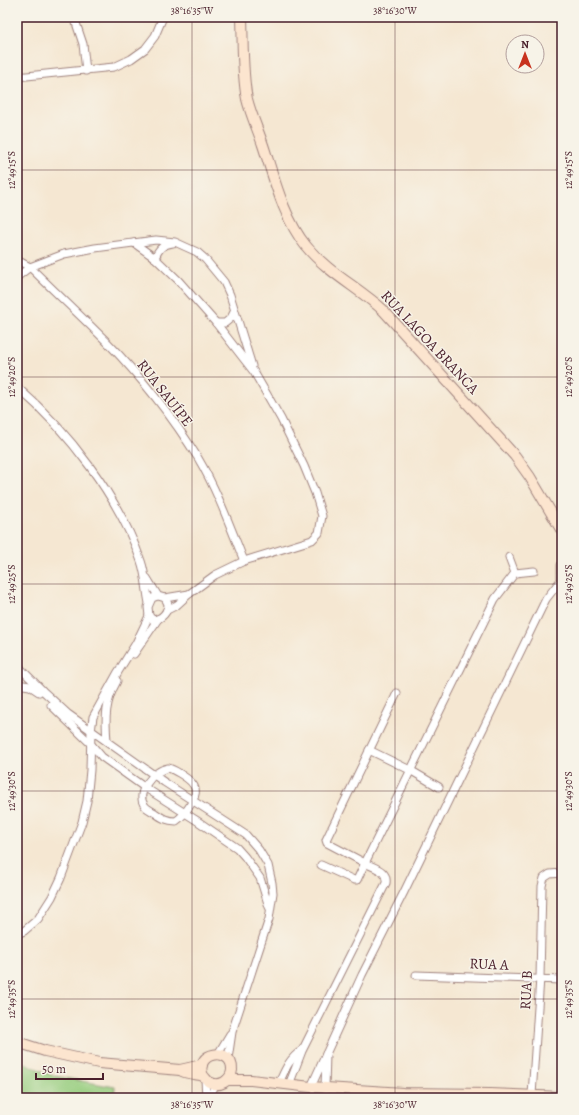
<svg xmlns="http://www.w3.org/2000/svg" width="579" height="1115" font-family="Alegreya,serif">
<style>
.garden{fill:#97cd7f;stroke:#707655}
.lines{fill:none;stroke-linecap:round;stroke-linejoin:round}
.street-casing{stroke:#a0837e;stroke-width:9}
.secondary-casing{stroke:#a0837e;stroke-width:12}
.street{stroke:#fff;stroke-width:7}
.secondary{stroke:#fce5cf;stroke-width:10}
.ticks{fill:none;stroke:#4a1f2b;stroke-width:1;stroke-opacity:0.45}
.labels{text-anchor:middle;stroke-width:3;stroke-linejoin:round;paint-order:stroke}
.street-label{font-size:15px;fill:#4a1f2b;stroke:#f7f3e8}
.neatline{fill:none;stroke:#4a1f2b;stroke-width:1.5}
.ticks-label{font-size:10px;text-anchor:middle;fill:#4a1f2b}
</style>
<rect width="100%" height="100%" fill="#f7f3e8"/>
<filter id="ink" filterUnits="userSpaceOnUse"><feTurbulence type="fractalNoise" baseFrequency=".025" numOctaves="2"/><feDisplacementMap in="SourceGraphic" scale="8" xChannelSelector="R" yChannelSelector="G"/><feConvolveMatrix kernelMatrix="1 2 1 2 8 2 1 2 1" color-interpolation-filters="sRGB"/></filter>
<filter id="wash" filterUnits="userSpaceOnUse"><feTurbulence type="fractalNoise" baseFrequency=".012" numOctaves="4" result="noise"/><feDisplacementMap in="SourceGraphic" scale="16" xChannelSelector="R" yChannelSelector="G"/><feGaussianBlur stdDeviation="0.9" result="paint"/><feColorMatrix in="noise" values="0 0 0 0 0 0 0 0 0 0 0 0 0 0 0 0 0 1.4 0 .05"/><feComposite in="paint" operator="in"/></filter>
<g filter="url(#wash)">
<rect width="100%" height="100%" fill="#f5e7d2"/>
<path class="garden" d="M17 1060 54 1076 115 1087 114 1098H17Z"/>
</g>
<g filter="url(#ink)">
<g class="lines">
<g class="street-casing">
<g id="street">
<path d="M74 17 83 44 86 71"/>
<path d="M17 77 114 67 131 59 145 49 155 36 163 17"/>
<path d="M134 243 155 258 178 280 216 323 254 372 281 419 304 466 315 493 322 516 319 533 312 540 244 561 215 575 189 594 177 605 167 610"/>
<path d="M155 258C158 249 163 244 173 243"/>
<path d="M17 260 30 267C55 292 81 316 106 341 140 376 172 416 198 458 217 490 230 526 244 561"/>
<path d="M17 277 30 267 64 254 95 248 156 240 175 242 197 252 205 259 224 282 230 295 252 366"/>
<path d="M216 323H225L231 318 234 312"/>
<path d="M17 387C68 431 119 497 141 561 146 575 146 589 149 603"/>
<path d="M509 557 515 573"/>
<path d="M147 578 158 596 165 598 168 604C168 612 162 619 153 620L149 616 148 607 152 598 158 596"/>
<path d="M165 598 189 594"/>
<path d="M134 654 158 619"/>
<path d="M17 663 21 669 43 691 68 714 164 782 246 835 259 850 268 865 272 883 273 893 269 919 232 1032 228 1059"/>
<path d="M17 684 30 686 39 692"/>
<path d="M51 705 90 743 102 757 144 787 196 820 237 848 245 857 260 878 269 907"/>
<path d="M107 741C105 718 105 702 117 681"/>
<path d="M369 750 410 770 439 787"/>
<path d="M168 768C173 769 177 772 182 775 198 785 199 792 189 807 185 813 182 817 176 821 167 821 162 818 155 813 152 811 147 809 145 806 134 793 154 770 168 768Z"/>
<path d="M321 865 354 880H357L365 863 327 843 326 840 397 693"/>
<path d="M17 934 24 931 38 919 52 897 61 878 82 822 87 801 90 770 91 731 93 717 118 672 136 643 149 616"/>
<path d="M416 975 562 980"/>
<path d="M218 1054 230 1034"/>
<path d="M205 1079 206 1098"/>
<path d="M279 1083C285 1070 289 1059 301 1051"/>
<path d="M289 1085 302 1051 386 883C388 870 374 868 365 863L495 599 515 573 534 571"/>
<path d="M311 1087 362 975 404 892 546 599 561 580V565"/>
<path d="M325 1088 326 1054"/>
<path d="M532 1095 540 978 542 886 544 878 550 874 562 873"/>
<path d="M210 1098 215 1084"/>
</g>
</g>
<g class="secondary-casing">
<g id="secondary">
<path d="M242 17C243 44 242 73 247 99 251 115 258 130 263 145 274 178 284 219 306 246 327 272 359 288 383 310L515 456 530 477 562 531"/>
<path d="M17 1042 45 1051 99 1063 180 1070 202 1065"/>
<path d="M182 1071C188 1074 199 1074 203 1076 205 1077 207 1081 209 1082 219 1088 231 1081 232 1070 233 1046 193 1051 203 1076"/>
<path d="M227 1080H251L311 1087 403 1093 490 1094 562 1097"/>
</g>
</g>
<use href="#street" class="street"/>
<use href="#secondary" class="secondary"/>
</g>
</g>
<path class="ticks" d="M192 17V1098M395 17V1098M17 170H562M17 377H562M17 584H562M17 791H562M17 999H562"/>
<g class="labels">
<g class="street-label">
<text transform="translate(430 342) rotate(47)" y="5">RUA LAGOA BRANCA</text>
<text transform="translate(165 393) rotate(52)" y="5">RUA SAUÍPE</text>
<text transform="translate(489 964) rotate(2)" y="5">RUA A</text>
<text transform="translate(526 990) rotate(-87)" y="5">RUA B</text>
</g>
</g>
<rect width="579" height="1115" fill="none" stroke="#f7f3e8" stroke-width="44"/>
<g transform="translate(525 54)"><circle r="19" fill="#f7f3e8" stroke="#b29e9c"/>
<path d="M0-3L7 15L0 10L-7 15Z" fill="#c8321e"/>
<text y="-6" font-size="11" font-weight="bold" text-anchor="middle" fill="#4a1f2b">N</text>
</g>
<path d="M36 1073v6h67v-6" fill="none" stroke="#4a1f2b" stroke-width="2"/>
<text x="42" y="1073" font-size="12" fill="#4a1f2b" stroke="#f7f3e8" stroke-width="3" paint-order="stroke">50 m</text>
<rect x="22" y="22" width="535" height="1071" class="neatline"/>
<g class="ticks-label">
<text x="192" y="14">38°16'35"W</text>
<text x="395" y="14">38°16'30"W</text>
<text transform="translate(11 170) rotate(-90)" y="4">12°49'15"S</text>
<text transform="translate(568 170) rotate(-90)" y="4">12°49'15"S</text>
<text transform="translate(11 377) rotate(-90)" y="4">12°49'20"S</text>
<text transform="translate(568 377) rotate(-90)" y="4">12°49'20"S</text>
<text transform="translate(11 584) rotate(-90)" y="4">12°49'25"S</text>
<text transform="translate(568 584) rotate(-90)" y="4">12°49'25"S</text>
<text transform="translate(11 791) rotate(-90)" y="4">12°49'30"S</text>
<text transform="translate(568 791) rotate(-90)" y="4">12°49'30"S</text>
<text transform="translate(11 999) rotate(-90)" y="4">12°49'35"S</text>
<text transform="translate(568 999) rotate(-90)" y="4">12°49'35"S</text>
<text x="192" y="1108">38°16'35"W</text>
<text x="395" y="1108">38°16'30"W</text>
</g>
</svg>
